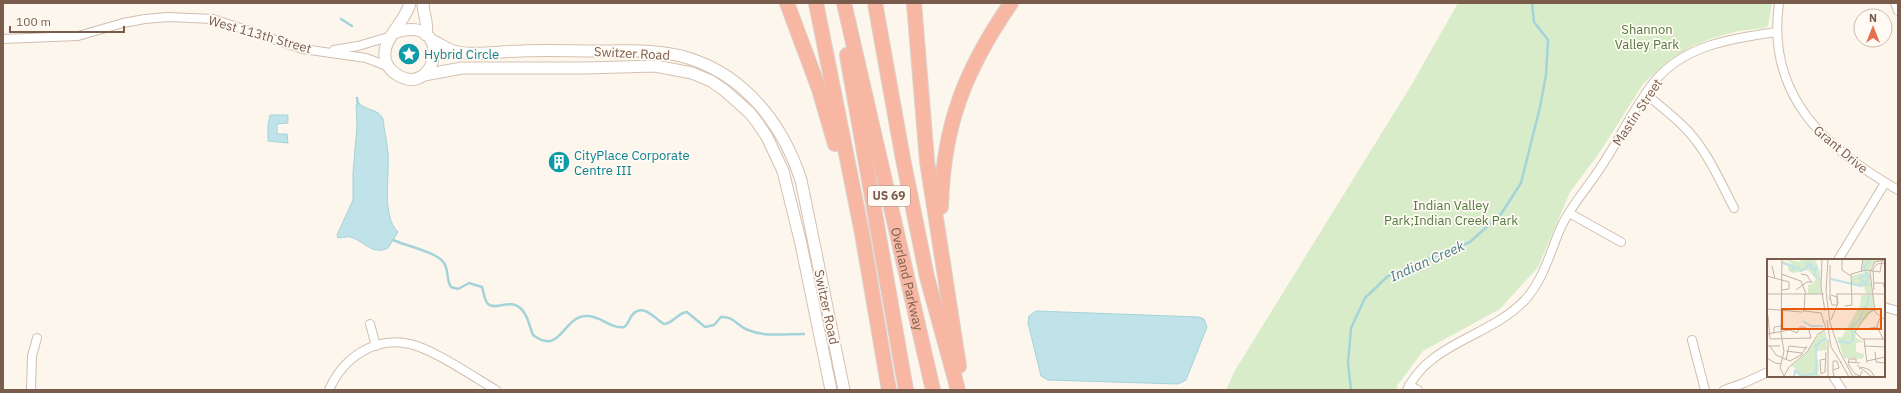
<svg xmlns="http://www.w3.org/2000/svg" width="1901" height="393" font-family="'IBM Plex Sans',sans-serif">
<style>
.green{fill:#d8ecc9}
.water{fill:#bfe3e8;stroke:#a5d3da}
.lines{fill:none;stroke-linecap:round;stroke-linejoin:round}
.stream{stroke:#a5d3da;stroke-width:2.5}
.minor-casing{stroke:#d1beb0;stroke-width:10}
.secondary-casing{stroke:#d6c0b0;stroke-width:13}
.motorway-casing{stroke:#dad1cd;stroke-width:16}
.minor{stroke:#fff;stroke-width:8}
.secondary{stroke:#fff;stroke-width:11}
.motorway{stroke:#f7b7a3;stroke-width:14}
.labels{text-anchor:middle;stroke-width:3.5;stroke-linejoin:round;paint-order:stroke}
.shield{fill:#fffaf3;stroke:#a28b7f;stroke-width:1}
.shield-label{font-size:12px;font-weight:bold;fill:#7a5c4d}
.park-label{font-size:13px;fill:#537a41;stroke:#fffaf3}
.street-label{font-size:13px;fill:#7a5c4d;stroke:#fffaf3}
.culture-label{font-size:13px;fill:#0d838f;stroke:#fffaf3;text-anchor:start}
.water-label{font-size:14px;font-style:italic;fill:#437c86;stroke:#fffaf3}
.inset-river{fill:none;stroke:#bfe3e8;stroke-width:2}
.inset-road{fill:none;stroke:#c5b3a7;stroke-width:1}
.view{fill:#e8590c;fill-opacity:0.15;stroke:#e8590c;stroke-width:2}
.inset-edge{fill:none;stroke:#7a5c4d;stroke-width:2}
</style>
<rect width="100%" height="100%" fill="#fdf6ec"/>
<path class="green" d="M1458 3H1772L1768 26 1764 28 1738 31 1713 38 1693 46 1669 60 1643 84 1600 152 1570 192 1538 267 1500 309 1423 351 1397 386V390H1226L1234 372 1412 84Z"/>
<g class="water">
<path d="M359 103C366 111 378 108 383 119 384 130 387 141 388 153 390 175 381 216 398 232L388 248C372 256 365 241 350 237 346 236 342 238 338 238L337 235 353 200V173L357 126 356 105Z"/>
<path d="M270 115H288V123L277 124V134H287L288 143 268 141V125Z"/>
<path d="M1036 311 1199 317 1204 319 1207 327 1186 380 1178 384 1048 380 1041 376 1028 323 1029 316Z"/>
</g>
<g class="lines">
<g class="stream">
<path d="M341 19 352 26"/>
<path d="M357 98 358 104"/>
<path d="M393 240C406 246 437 252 444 263 449 271 446 279 451 287L458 289 469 283 482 287C484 293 484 300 488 304 497 312 513 294 525 314 529 321 530 328 533 335 561 356 562 317 586 316 601 315 609 329 624 327 629 324 629 318 633 314 644 303 655 319 664 324 674 323 677 313 687 312L705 327 714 325 721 317C734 316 737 326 748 330 765 337 786 334 804 334"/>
<path d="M1351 390 1348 363 1351 328 1365 298 1388 276 1470 242 1501 214 1521 183 1540 107 1546 75 1548 40 1534 22 1532 3"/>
</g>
<g class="minor-casing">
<g id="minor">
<path d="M1779 3C1766 96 1825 148 1898 190"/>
<path d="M1895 3 1898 11"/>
<path d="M3 39 78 36 123 23 145 19 168 17 213 19 303 49 366 58 387 66"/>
<path d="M334 50 358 46 392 36"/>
<path d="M1646 94C1660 106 1675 117 1688 131 1708 153 1720 181 1734 208"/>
<path d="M1569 213 1621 242"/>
<path d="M1838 260 1885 183"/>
<path d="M1884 307 1898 311"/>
<path d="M370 324 376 346"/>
<path d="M1692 340 1705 390"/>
<path d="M1833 376 1842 390"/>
<path d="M1409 385 1418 390"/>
<path d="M31 390 32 356 37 338"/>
<path d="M329 390C343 358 374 336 410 344 433 349 474 377 496 390"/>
<path d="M1407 390C1430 342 1490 337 1525 300 1544 279 1550 252 1561 227 1573 202 1592 183 1606 159 1622 134 1635 106 1654 82 1684 45 1733 38 1777 32"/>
<path d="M1724 390 1744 383 1768 372"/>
</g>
</g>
<g class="secondary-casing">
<g id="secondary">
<path d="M423 3C423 14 429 24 426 35"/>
<path d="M394 33C456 11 437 102 396 74 388 69 384 60 385 51 387 35 406 20 410 3"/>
<path d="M431 40C440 43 448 51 458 52 478 56 501 51 522 51 547 50 572 51 598 51 628 51 659 49 688 58 746 76 783 125 801 180L844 390"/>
<path d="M424 75 462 68H586L655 66 692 73 711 81 724 90 749 112 757 122 767 137 783 171 801 244 831 390"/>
</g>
</g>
<g class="motorway-casing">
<g id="motorway">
<path d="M787 3 819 89 835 144"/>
<path d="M816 3 862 233 889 390"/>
<path id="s1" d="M844 3 933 390"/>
<path d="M875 3 903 159 927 277 958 390"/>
<path d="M914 3 927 161 959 366"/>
<path d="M847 55 906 390"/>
<path d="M941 207C943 125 965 70 1011 3"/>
</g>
</g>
<use href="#minor" class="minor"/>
<use href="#secondary" class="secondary"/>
<use href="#motorway" class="motorway"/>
</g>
<defs>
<g id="sight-disc" transform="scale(1.15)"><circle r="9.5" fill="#0f9aa8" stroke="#fffaf3"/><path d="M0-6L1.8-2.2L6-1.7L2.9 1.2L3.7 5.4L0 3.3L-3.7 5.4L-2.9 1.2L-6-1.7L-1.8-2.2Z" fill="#fff"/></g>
<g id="building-disc" transform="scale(1.15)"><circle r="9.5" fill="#0f9aa8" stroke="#fffaf3"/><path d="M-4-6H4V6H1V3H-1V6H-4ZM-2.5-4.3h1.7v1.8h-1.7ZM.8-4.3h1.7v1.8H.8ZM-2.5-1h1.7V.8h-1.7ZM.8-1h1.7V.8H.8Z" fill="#fff"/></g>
</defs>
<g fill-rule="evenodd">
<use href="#sight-disc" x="409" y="54"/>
<use href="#building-disc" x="559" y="162"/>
</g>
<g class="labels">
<rect class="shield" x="868" y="186" width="42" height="20" rx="3"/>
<g class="shield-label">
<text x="889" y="200">US 69</text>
</g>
<g class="park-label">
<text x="1647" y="34">Shannon<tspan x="1647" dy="15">Valley Park</tspan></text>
<text x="1451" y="210">Indian Valley<tspan x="1451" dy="15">Park;Indian Creek Park</tspan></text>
</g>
<g class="street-label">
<text transform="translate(260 34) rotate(16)" y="5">West 113th Street</text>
<text transform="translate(632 53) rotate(3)" y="5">Switzer Road</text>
<text transform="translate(1637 112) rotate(-56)" y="5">Mastin Street</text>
<text transform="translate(1841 149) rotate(40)" y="5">Grant Drive</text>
<text dy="5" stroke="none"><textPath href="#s1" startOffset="283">Overland Parkway</textPath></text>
<text transform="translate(827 307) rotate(78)" y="5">Switzer Road</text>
</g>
<g class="culture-label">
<text x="424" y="59">Hybrid Circle</text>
<text x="574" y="160">CityPlace Corporate<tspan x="574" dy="15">Centre III</tspan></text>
</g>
<g class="water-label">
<text transform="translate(1427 261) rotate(-24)" y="5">Indian Creek</text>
</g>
</g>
<g transform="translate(1767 259)">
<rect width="118" height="118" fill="#fdf6ec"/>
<path d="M18 0 33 3 34 0H48L53 13 54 35H41V26L46 25 49 20 41 11 26 14 21 11V6L14 4 16 2 27 6ZM96 0H118L108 3 102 11 95 12ZM102 12 105 34H99L97 28 85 25V17ZM94 36H106L107 51 88 70 89 79 97 83 89 84V93L97 95V98L94 100 77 99 70 78H75L93 46ZM59 73 60 91 49 92 52 107 51 115 54 118 32 117 27 108 24 107 39 95 53 74Z" fill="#d8ecc9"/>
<path class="inset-river" d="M15 4 26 7 25 11 30 8 34 12 41 8 40 4 45 6 44 9 48 11 50 7 47 15 53 21M100 16 97 8 103 0M64 20 94 27 96 23 93 18 100 16 102 18 98 25 103 26M36 62 44 67H56M71 82 82 84 86 81 85 67 94 59 95 50 100 47 102 36M27 118 28 112 36 117 49 114V87L55 81 60 80"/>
<path class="inset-road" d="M15 0 14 74 17 92 13 109 17 117M55 0 54 28 58 52M61 0 59 32 63 64 73 93 86 118M75 0V11L84 17M118 1 108 3 103 13 108 53 118 61M5 7 8 20M94 13 96 0M14 15 34 22 39 35M34 15 40 16 44 23M0 17 22 23V30L14 31M107 24H116L118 31M29 31 40 23H46M107 31 106 10 110 5 118 4M0 35H57M69 35H118M63 38 65 46H70V38L64 36M63 41V6M78 47 85 46 84 15 99 11 113 13 115 1M0 50 35 53M36 51 37 53 38 35M107 51 101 54 88 73 95 80H118M38 52 54 54 59 70M1 57 3 80 44 79M113 59 110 67 116 80M60 61 64 88 75 105M64 61 71 44 70 35M98 70 110 68M7 74V68L14 67M30 74 33 68H37L42 71 44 79M0 75 23 71 30 74M97 80 100 104M61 81V118M0 87H13M3 87 9 96 23 102 34 96 40 87M97 87 118 88M19 92 35 94M108 93 109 103 118 104M0 99 8 104 14 105M19 101 22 87 40 89M73 102 82 118M100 102 118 98M81 103 93 104M89 103V100H82L81 105 88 115 93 117 95 112M90 106 105 118M92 110 95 108 103 111 108 118M66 111 72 109 70 102H66V113L67 118M54 115 58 113 59 93M54 115 53 101 59 100M17 117 22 108 40 93 51 75 58 71"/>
<path class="view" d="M15 50H114V70H15Z"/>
<rect width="118" height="118" class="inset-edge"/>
</g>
<rect width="1901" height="393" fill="none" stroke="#7a5c4d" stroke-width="8"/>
<g transform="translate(1873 28)"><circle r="19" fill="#fffaf3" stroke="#cabbb1"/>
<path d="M0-3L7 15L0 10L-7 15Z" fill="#e76f51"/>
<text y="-6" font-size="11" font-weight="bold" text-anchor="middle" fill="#7a5c4d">N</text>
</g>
<path d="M10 26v6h114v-6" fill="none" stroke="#7a5c4d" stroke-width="2"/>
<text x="16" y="26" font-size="12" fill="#7a5c4d" stroke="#fffaf3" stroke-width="3" paint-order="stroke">100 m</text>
</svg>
